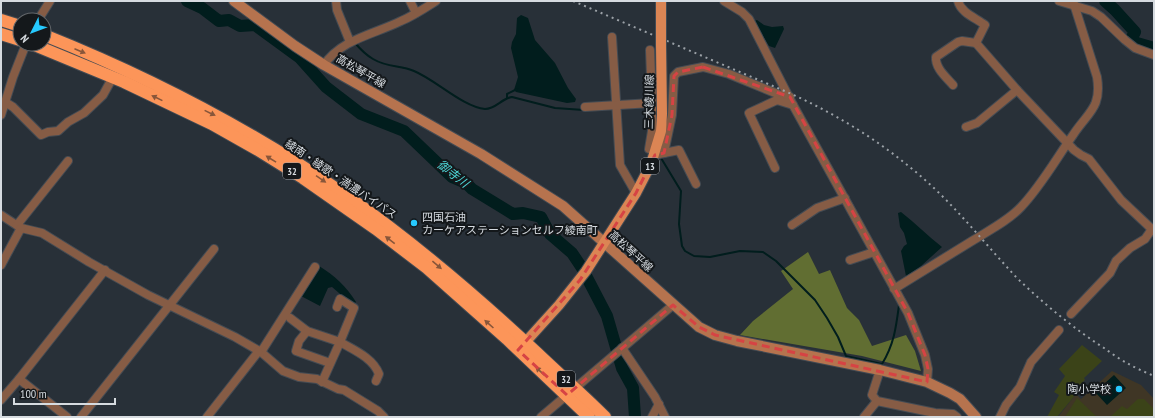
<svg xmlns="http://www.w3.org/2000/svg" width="1155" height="418" font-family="'PT Sans Narrow','Noto Sans JP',sans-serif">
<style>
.education{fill:#3f3625}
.green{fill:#3b4318}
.forest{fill:#616e32}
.water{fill:#011d1d}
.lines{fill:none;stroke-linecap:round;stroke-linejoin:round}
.stream{stroke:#011d1d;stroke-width:2}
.river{stroke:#011d1d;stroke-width:12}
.street-casing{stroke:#444b53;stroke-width:10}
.secondary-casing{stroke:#444b53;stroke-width:12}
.primary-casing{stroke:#444b53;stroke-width:12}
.highway-casing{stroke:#444b53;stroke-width:14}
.street{stroke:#865c45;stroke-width:8}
.secondary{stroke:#b6734e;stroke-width:10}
.primary{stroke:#db8554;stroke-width:10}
.highway{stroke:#fc9559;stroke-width:12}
.rail{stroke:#9ba1a7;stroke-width:2;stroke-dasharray:2 4;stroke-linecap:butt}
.primary-bridge-casing{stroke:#444b53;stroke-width:12;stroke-linecap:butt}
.primary-bridge{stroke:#db8554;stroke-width:10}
.oneway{fill:#88563a}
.marked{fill:none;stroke:#d64344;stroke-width:3;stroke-dasharray:8 5;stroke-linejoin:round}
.poi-dot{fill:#26c9fe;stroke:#14181b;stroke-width:1.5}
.labels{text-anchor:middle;stroke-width:4;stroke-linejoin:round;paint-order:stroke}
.shield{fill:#14181b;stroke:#9ca0a5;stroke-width:1}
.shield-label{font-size:10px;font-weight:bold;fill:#d6dbe0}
.street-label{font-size:11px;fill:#d6dbe0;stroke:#14181b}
.poi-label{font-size:11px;fill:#d6dbe0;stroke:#14181b;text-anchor:start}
.water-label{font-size:12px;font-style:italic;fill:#4ed6d7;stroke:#14181b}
</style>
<rect width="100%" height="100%" fill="#283038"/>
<path class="education" d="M1112 371 1141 385 1154 399V417H1058L1076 394 1081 399Z"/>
<g class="green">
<path d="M1082 345 1102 361 1084 378 1085 380 1075 389 1077 393 1057 417H1047L1059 395 1054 392 1065 376 1059 369Z"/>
<path d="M1077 398 1097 417H1065Z"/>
<path d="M1138 399H1144L1154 409V417H1110L1122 406 1127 409Z"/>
</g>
<path class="forest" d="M808 252 819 274 830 270 847 308 859 320 872 346 906 335 915 351 921 371 862 356 740 335 753 321 793 289 781 271Z"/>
<g class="water">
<path d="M521 15 528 18 535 40 555 63 568 88 576 99 575 102 567 103 516 92 514 90 518 77 511 48 512 42 516 34 517 18Z"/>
<path d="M757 20 764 25 772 27 783 26 784 29 775 48 769 46 754 21Z"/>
<path d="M901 212C915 223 928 236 942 247L921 266 906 276 901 251 904 246 907 244 904 233 900 227 898 213Z"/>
<path d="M319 266C335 276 346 286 356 302L353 305 332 287 328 288 320 306 301 296Z"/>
<path d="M1114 375 1126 388 1107 405 1095 392Z"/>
</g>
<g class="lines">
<g class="stream">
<path d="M355 43C361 50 366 55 373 59 388 68 400 65 414 71 436 80 463 107 485 109 496 109 502 98 512 97L555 108 584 110"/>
<path d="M507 98V94L517 89"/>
<path d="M661 158 681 191 679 224 682 246 685 251 694 256 710 257 740 251 763 252 776 261 815 300 827 318 838 337 846 356 882 364C894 344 896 328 899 305"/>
</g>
<g class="river">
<path d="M187 1 202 8 219 21 229 20 240 26 255 25 300 58 326 87 361 114 404 131 452 177 466 183 472 189 508 211 513 214 523 213 541 217 550 234 572 253 582 268 607 316 622 368 633 388 635 417"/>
<path d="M1105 1 1115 10 1135 32 1131 39 1137 43 1154 48"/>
</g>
<g class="street-casing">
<g id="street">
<path d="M336 1 337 10 350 42"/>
<path d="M410 1 416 13"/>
<path d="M724 1 742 12 749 19 793 105 908 313 925 355 928 369 927 382"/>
<path d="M958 1C961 13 976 18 985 25L976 43 1017 90 1074 150 1081 155 1089 159 1121 200 1154 231"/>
<path d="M1059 1 1092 11 1101 17 1125 40 1135 48 1154 55"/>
<path d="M38 20 50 1"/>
<path d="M612 37 620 165 636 193"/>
<path d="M324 65C341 39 375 34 401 21 413 16 425 8 436 1"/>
<path d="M953 85C946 77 935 68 936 57L958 42 962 41 976 43"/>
<path d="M5 102 13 107 41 135 48 132 58 131 68 122 84 113 103 95 113 77"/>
<path d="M652 103V131L649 149 656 151"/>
<path d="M585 107 652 103 650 50"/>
<path d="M1 115 13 77 26 44"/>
<path d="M966 127 977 123 1017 90"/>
<path d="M664 153 672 115 674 76 678 72 703 67 729 74 785 97H790"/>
<path d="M659 154 679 150 696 184"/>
<path d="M775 168 749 113 777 100 793 105"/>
<path d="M1 215 21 228 42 233 89 262 148 295 235 337 261 352 283 371 299 377 317 379 338 389 344 390 378 411 384 417"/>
<path d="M17 225 68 161"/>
<path d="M792 225 817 208 845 198"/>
<path d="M850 260 874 252"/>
<path d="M1 265 21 228"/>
<path d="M894 289C920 273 946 257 972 241 988 231 1008 221 1021 207 1041 186 1056 159 1073 135 1088 112 1102 108 1097 77L1073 1"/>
<path d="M337 307 340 299 354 308 340 342C354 350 373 358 379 374L376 381"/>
<path d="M1071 314 1110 273 1116 261 1130 248 1145 239 1152 229"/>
<path d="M290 318 307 331 340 342 322 382"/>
<path d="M307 331 299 341 296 351 330 363"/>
<path d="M622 348 655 397 665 417"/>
<path d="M261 352 315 267"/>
<path d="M880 370 872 395 877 401 935 413 953 414 957 417"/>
<path d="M19 379 67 417"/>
<path d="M1 400 19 379 105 270"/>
<path d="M81 417 214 249"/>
<path d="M207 417 258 352"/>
<path d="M541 417 673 305"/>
<path d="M652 417 659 404"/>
<path d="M864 417 877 401"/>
<path d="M1000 417 1006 405 1020 387 1031 362 1059 330"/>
</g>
</g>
<g class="secondary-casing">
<path id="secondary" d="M234 1 295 46 324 65 481 154 563 206 699 327 715 335 737 341 880 370 927 382 950 393 960 399 976 417"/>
</g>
<g class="primary-casing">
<g id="primary">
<path d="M661 1V31"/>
<path d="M521 347 559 305 586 271 636 193 651 164 661 131 662 114 661 45"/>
</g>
</g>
<g class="highway-casing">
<g id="highway">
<path d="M1 20 20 26"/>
<path d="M1 34 20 40"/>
<path d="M44 35C149 77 251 130 344 194 413 242 476 296 537 353 560 375 583 395 605 417"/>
<path d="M32 44 124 82 212 124 258 150 303 178 376 229 427 268 507 339 589 417"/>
</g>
</g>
<use href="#street" class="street"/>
<use href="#secondary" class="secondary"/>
<use href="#primary" class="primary"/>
<use href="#highway" class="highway"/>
<path class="rail" d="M573 1 787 92C837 114 883 143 924 179 958 209 986 245 1017 278 1044 304 1073 328 1104 348 1111 353 1119 359 1127 363 1135 368 1145 372 1154 376"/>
<g class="primary-bridge-casing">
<path id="primary-bridge" d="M661 31V45"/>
</g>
<use href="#primary-bridge" class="primary-bridge"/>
</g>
<defs><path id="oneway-solid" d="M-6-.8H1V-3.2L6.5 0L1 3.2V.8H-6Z"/></defs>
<g class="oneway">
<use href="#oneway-solid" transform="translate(80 51) rotate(23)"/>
<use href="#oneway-solid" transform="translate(157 98) rotate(-154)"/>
<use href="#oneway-solid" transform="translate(210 113) rotate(26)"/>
<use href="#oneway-solid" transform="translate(271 159) rotate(-148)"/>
<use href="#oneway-solid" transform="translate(321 179) rotate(34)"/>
<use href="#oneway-solid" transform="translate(390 240) rotate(-142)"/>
<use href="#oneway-solid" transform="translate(437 265) rotate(40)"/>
<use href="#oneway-solid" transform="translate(489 324) rotate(-138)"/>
<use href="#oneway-solid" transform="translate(540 371) rotate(-137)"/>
</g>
<path class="marked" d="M703 67 790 97 908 313 925 355 928 369 927 382 715 335 699 327 673 305 567 395 518 350 580 280 636 193 655 155 664 153 672 115 674 76 678 72Z"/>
<g class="poi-dot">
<circle cx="414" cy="223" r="4"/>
<circle cx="1119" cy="389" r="4"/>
</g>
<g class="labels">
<g class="shield">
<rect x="641" y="158" width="18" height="16" rx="3"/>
<rect x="283" y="163" width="18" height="16" rx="3"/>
<rect x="557" y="371" width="18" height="16" rx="3"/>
</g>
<g class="shield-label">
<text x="650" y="170">13</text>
<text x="292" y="175">32</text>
<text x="566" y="383">32</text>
</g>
<g class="street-label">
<text transform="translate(361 71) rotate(30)" y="4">高松琴平線</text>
<text transform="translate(649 102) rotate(-89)" y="4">三木綾川線</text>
<text transform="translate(341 179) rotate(34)" y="4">綾南・綾歌・満濃バイパス</text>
<text transform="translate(631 251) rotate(42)" y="4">高松琴平線</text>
</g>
<g class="poi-label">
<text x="422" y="221">四国石油<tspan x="422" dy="13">カーケアステーションセルフ綾南町</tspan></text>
<text x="1111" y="393" text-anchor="end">陶小学校</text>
</g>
<g class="water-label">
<text transform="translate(453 174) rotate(38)" y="4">御寺川</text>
</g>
</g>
<rect width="1155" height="418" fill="none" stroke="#d6dbe0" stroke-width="4"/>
<g transform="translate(32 32) rotate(228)"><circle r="19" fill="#14181b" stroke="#62666a"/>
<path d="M0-3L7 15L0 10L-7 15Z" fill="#26c9fe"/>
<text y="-6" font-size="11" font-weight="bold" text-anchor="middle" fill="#d6dbe0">N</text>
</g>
<path d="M14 398v6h101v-6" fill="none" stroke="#d6dbe0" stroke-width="2"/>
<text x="20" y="398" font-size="12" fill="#d6dbe0" stroke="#14181b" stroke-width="3" paint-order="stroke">100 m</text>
</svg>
